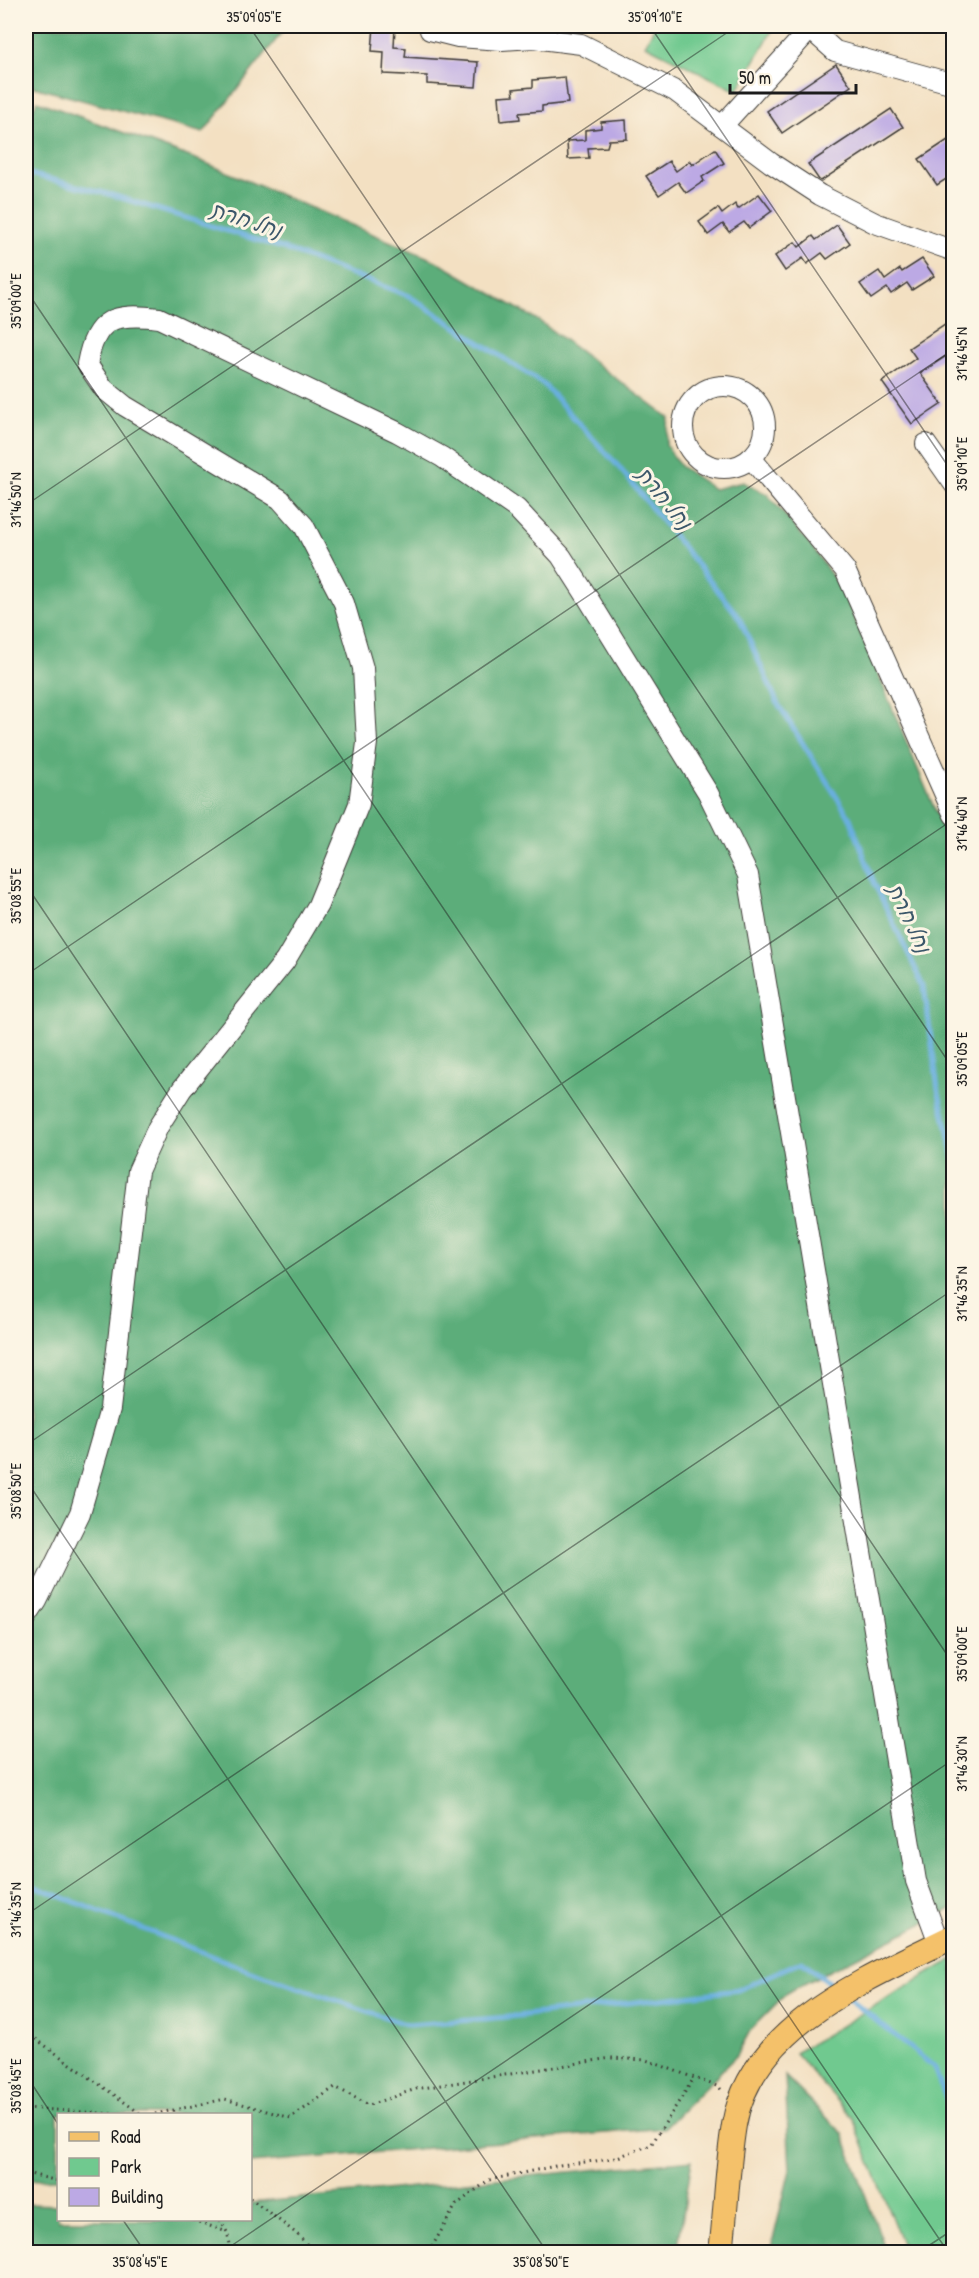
<svg xmlns="http://www.w3.org/2000/svg" width="979" height="2278" font-family="'Patrick Hand','Playpen Sans Hebrew',sans-serif">
<style>
.green{fill:#70c98f;stroke:#467256;stroke-width:1.5}
.forest{fill:#5cad7a;stroke:#3c644b;stroke-width:1.5}
.lines{fill:none;stroke-linecap:round;stroke-linejoin:round}
.stream{stroke:#69afdf;stroke-width:5}
.building{fill:#bca9e4}
.minor-casing{stroke:#3c3935;stroke-width:22}
.major-casing{stroke:#3c3935;stroke-width:26}
.path{stroke:#3c3935;stroke-width:3;stroke-dasharray:1.5 4.5;stroke-linecap:butt}
.minor{stroke:#fff;stroke-width:20}
.major{stroke:#f4c16a;stroke-width:24}
.ticks{fill:none;stroke:#1c1c1c;stroke-width:1.5;stroke-opacity:0.45}
.labels{text-anchor:middle;stroke-width:6;stroke-linejoin:round;paint-order:stroke}
.water-label{font-size:21px;font-style:italic;fill:#3b576a;stroke:#fcf5e5}
.neatline{fill:none;stroke:#1c1c1c;stroke-width:2}
.ticks-label{font-size:15px;text-anchor:middle;fill:#1c1c1c}
</style>
<rect width="100%" height="100%" fill="#fcf5e5"/>
<filter id="ink" filterUnits="userSpaceOnUse"><feTurbulence type="fractalNoise" baseFrequency=".0167" numOctaves="2"/><feDisplacementMap in="SourceGraphic" scale="12" xChannelSelector="R" yChannelSelector="G"/><feConvolveMatrix kernelMatrix="1 2 1 2 8 2 1 2 1" color-interpolation-filters="sRGB"/></filter>
<filter id="wash" filterUnits="userSpaceOnUse"><feTurbulence type="fractalNoise" baseFrequency=".008" numOctaves="4" result="noise"/><feDisplacementMap in="SourceGraphic" scale="24" xChannelSelector="R" yChannelSelector="G"/><feGaussianBlur stdDeviation="1.35" result="paint"/><feColorMatrix in="noise" values="0 0 0 0 0 0 0 0 0 0 0 0 0 0 0 0 0 1.4 0 .05"/><feComposite in="paint" operator="in"/></filter>
<g filter="url(#wash)">
<rect width="100%" height="100%" fill="#f3e0c2"/>
<g class="green">
<path d="M655 26H775L737 91 645 45Z"/>
<path d="M953 1959V2252H905L853 2118 795 2053Z"/>
</g>
<g class="forest">
<path d="M26 26H287L203 133 26 85Z"/>
<path d="M37 101 201 161 436 261 539 321 669 418 666 445 680 466 714 489 743 482 767 494 812 547 844 593 953 853V1908L788 1992 751 2029 737 2055 665 2128 251 2163 250 2114H58V2179L26 2180V123Z"/>
<path d="M785 2076 843 2134 883 2243 882 2252H770L790 2170Z"/>
<path d="M692 2160 677 2252H26V2204L58 2205V2220H250L251 2203Z"/>
</g>
<g class="lines">
<g class="stream">
<path d="M26 173 112 195 282 248 409 296 543 384 618 466 739 617 778 704 850 818 875 885 924 986 938 1089 954 1158"/>
<path d="M26 1883 248 1970 408 2025 508 2017 738 1990 802 1961 838 1990"/>
<path d="M848 1998 933 2066 954 2118"/>
</g>
</g>
<g id="blocks">
<g class="building">
<path d="M374 26H395L394 47 406 48 405 57 478 62 476 87 427 84V76L383 74 384 52 372 51Z"/>
<path d="M836 64 851 86 782 133 767 111Z"/>
<path d="M565 77 568 103 542 106V111L519 113 520 119 501 121 499 96 514 95 513 89 533 87V80Z"/>
<path d="M891 109 903 127 821 181 819 180 808 164Z"/>
<path d="M626 120 627 139 609 140 607 147 588 148 589 158 568 159 567 141 585 140V130L601 128V122Z"/>
<path d="M954 136V174L937 185 919 159Z"/>
<path d="M715 149 724 163 702 177 704 181 686 193 678 182 659 195 646 176 669 161 676 171 690 161 692 165Z"/>
<path d="M759 194 772 211 749 228 744 222 729 232 723 224 708 235 699 222 718 208 722 214 735 204 738 209Z"/>
<path d="M837 225 850 243 827 259 822 253 807 264 803 258 785 271 775 256 795 242 799 247 813 236 816 240Z"/>
<path d="M922 259 934 276 912 290 907 283 891 294 887 288 871 299 860 284 879 271 885 280 900 269 902 272Z"/>
<path d="M954 318V351L920 373 942 404 912 424 882 382 916 358 909 348Z"/>
</g>
</g>
</g>
<g filter="url(#ink)">
<use href="#blocks" fill-opacity="0" stroke="#3c3935" stroke-width="1.5"/>
<g class="lines">
<g class="minor-casing">
<g id="minor">
<path d="M807 26 835 51 954 84"/>
<path d="M430 30 458 37 502 40 533 38 581 44 675 91 771 163 820 195 875 223 954 251"/>
<path d="M722 126 811 28"/>
<circle cx="724" cy="427" r="41"/>
<path d="M926 444 954 484"/>
<path d="M751 458 845 570 954 815"/>
<path d="M26 1618 37 1601 80 1513 110 1409 138 1171 158 1127 182 1089 285 961 318 905 359 804 367 743 363 668 344 603 304 526 280 499 125 406 104 389 87 364C96 317 114 313 159 318L397 432 442 457 517 509 561 556 586 595 708 793 748 875 916 1881 939 1943"/>
</g>
</g>
<g class="major-casing">
<path id="major" d="M721 2252C726 2211 727 2167 734 2125 751 2024 872 1977 954 1936"/>
</g>
<g class="path">
<path d="M26 2032 141 2114"/>
<path d="M26 2108 114 2114"/>
<path d="M155 2114 225 2099 291 2118 335 2087 369 2105 416 2089 611 2058 646 2060 719 2087 723 2092"/>
<path d="M26 2173 58 2181"/>
<path d="M250 2198 297 2234 314 2252"/>
<path d="M193 2220 227 2232"/>
<path d="M220 2220 227 2232 232 2252"/>
<path d="M429 2252 456 2205 489 2180 560 2165 612 2159 651 2145 694 2078"/>
</g>
<use href="#minor" class="minor"/>
<use href="#major" class="major"/>
</g>
</g>
<path class="ticks" d="M249 26 954 1070M650 26 954 475M26 35 40 26M26 290 954 1665M26 505 737 26M26 885 948 2252M26 975 954 349M26 1445 954 819M26 1480 547 2252M26 1915 954 1289M26 2075 58 2124M123 2220 145 2252M222 2252 954 1759M919 2252 954 2229"/>
<g class="labels">
<g class="water-label">
<text transform="translate(246 220) rotate(18)" y="7">נחל חרת</text>
<text transform="translate(664 498) rotate(51)" y="7">נחל חרת</text>
<text transform="translate(909 918) rotate(65)" y="7">נחל חרת</text>
</g>
</g>
<rect width="979" height="2278" fill="none" stroke="#fcf5e5" stroke-width="66"/>
<rect x="57" y="2113" width="195" height="108" fill="#fcf5e5" stroke="#a29e95" stroke-width="1.5"/>
<rect x="69" y="2132" width="30" height="9" fill="#f4c16a" stroke="#a29e95" stroke-width="1.5"/>
<text x="111" y="2143" font-size="18" fill="#1c1c1c">Road</text>
<rect x="69" y="2158" width="30" height="18" fill="#70c98f" stroke="#a29e95" stroke-width="1.5"/>
<text x="111" y="2173" font-size="18" fill="#1c1c1c">Park</text>
<rect x="69" y="2188" width="30" height="18" fill="#bca9e4" stroke="#a29e95" stroke-width="1.5"/>
<text x="111" y="2203" font-size="18" fill="#1c1c1c">Building</text>
<path d="M730 84v9h126v-9" fill="none" stroke="#1c1c1c" stroke-width="3"/>
<text x="739" y="84" font-size="18" fill="#1c1c1c" stroke="#fcf5e5" stroke-width="4.5" paint-order="stroke">50 m</text>
<rect x="33" y="33" width="913" height="2212" class="neatline"/>
<g class="ticks-label">
<text x="254" y="22">35°09'05"E</text>
<text x="655" y="22">35°09'10"E</text>
<text transform="translate(16 301) rotate(-90)" y="5">35°09'00"E</text>
<text transform="translate(962 354) rotate(-90)" y="5">31°46'45"N</text>
<text transform="translate(962 464) rotate(-90)" y="5">35°09'10"E</text>
<text transform="translate(16 500) rotate(-90)" y="5">31°46'50"N</text>
<text transform="translate(962 824) rotate(-90)" y="5">31°46'40"N</text>
<text transform="translate(16 896) rotate(-90)" y="5">35°08'55"E</text>
<text transform="translate(962 1059) rotate(-90)" y="5">35°09'05"E</text>
<text transform="translate(962 1294) rotate(-90)" y="5">31°46'35"N</text>
<text transform="translate(16 1491) rotate(-90)" y="5">35°08'50"E</text>
<text transform="translate(962 1654) rotate(-90)" y="5">35°09'00"E</text>
<text transform="translate(962 1764) rotate(-90)" y="5">31°46'30"N</text>
<text transform="translate(16 1910) rotate(-90)" y="5">31°46'35"N</text>
<text transform="translate(16 2086) rotate(-90)" y="5">35°08'45"E</text>
<text x="140" y="2267">35°08'45"E</text>
<text x="541" y="2267">35°08'50"E</text>
</g>
</svg>
